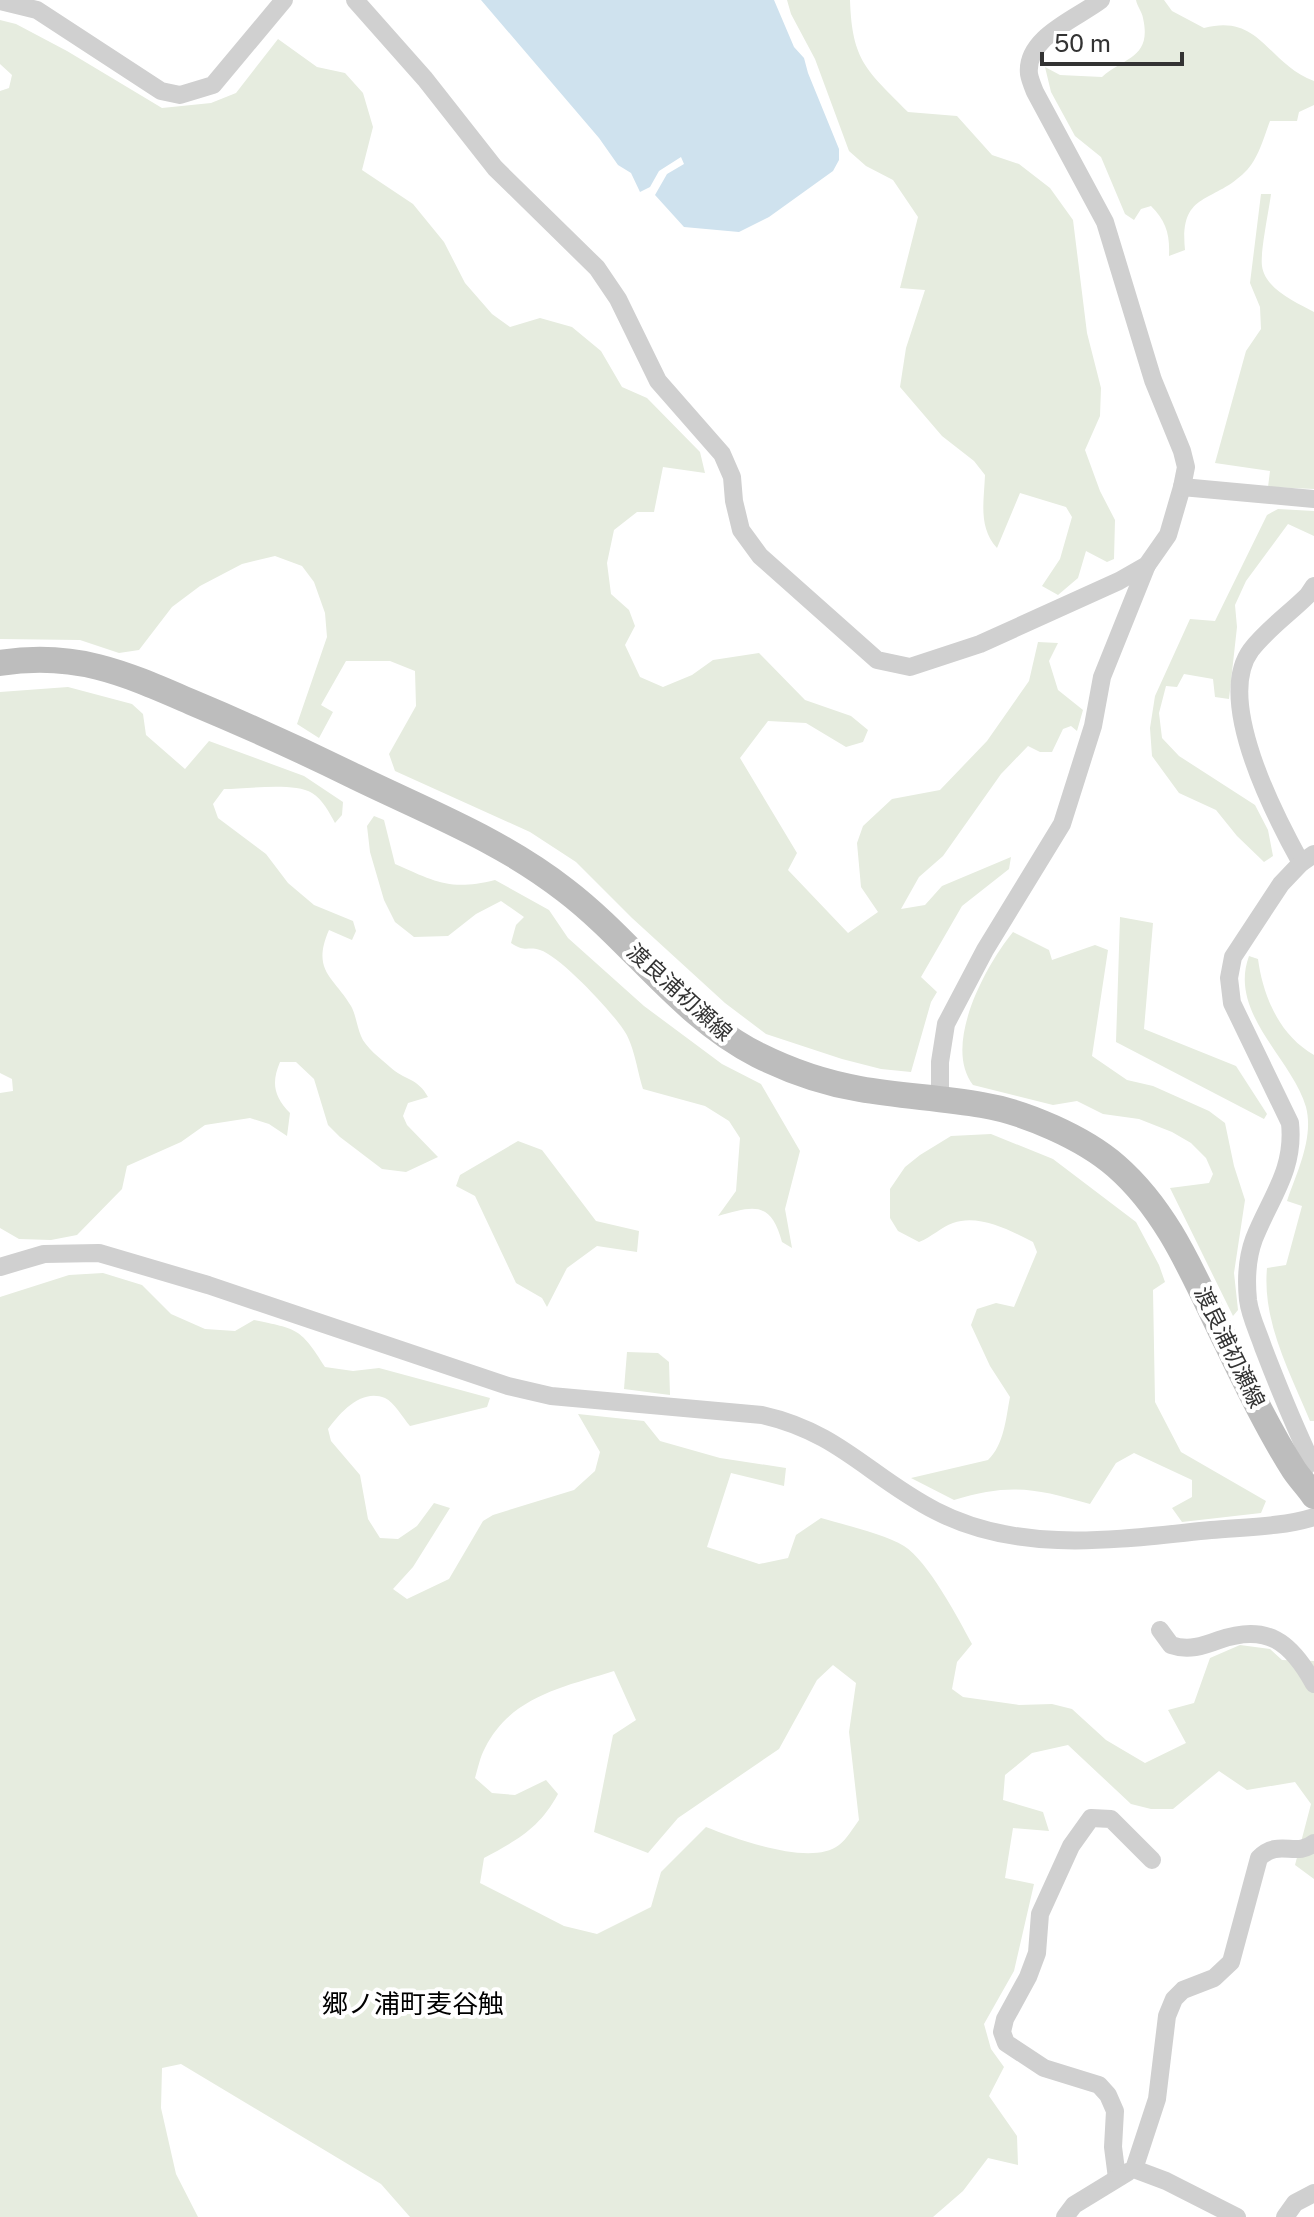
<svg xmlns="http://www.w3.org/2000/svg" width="1314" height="2217" font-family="'Public Sans','Noto Sans JP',sans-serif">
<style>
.green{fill:#e6ecdf;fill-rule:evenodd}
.water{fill:#cfe2ee}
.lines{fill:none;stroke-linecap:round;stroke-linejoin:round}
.minor{stroke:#d0d0d0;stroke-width:18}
.secondary{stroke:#bdbdbd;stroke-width:26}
.labels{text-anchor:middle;stroke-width:8;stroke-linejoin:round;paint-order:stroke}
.street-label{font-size:22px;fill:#333;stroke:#fff}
.quarter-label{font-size:26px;fill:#000;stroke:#fff}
</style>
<rect width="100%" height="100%" fill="#fff"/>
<g class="green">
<path d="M787 0H850C852 62 867 70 908 112L957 116 992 155 1019 164 1050 188 1073 220 1087 333 1101 388 1100 416 1085 450 1100 491 1115 520 1114 559 1107 562 1086 551 1078 578 1058 595 1042 586 1060 559 1072 517 1066 507 1020 493 997 548C978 527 984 502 985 475L974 461 942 436 900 387 906 348 925 290 900 288 918 217 893 180 866 166 849 151 815 59 791 14Z"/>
<path d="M1136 0H1164L1172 11 1204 28C1261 13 1266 63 1314 81V105L1299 112 1297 121H1270C1264 137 1258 160 1245 172 1213 204 1179 191 1185 250L1169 256C1170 234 1166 221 1151 206L1141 209 1134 220 1125 214 1101 157 1075 136 1051 92 1045 67 1060 75 1102 77C1125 57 1152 58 1143 18 1142 12 1137 6 1136 0Z"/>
<path d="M0 20 16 24 67 51 162 108 211 103 236 93 278 39 317 67 345 73 363 93 373 127 362 170 413 204 444 242 465 283 492 314 510 327 540 318 572 327 601 351 622 387 647 398 700 452 705 473 663 467 654 512H637L614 530 607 563 611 594 629 610 635 626 625 645 640 677 663 687 692 675 713 660 759 653 805 700 851 716 868 730 863 742 846 747 806 723 768 721 740 758 797 853 788 870 848 933 878 912 861 887 857 843 863 826 892 799 940 790 987 741 1029 681 1038 642 1058 643 1049 661 1058 690 1083 710 1077 731 1071 726 1063 729 1052 752H1040L1028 746 1001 774 943 856 919 877 901 909 925 905 942 886 1011 857 1009 869 962 906 921 977 937 992 931 1002 911 1072 881 1069 842 1059 766 1034 725 1003 632 918 576 862 530 832 395 771 389 754 416 706 415 671 390 661H346L321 705 333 712 319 738 297 724 327 637 325 613 314 582 302 566 275 556 242 564 200 586 172 607 139 650 119 653 80 640 0 639V91L9 88 12 75 0 64Z"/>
<path d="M1261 194H1271C1269 210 1260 253 1262 266 1265 289 1296 302 1314 312V489L1268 487 1270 471 1215 463 1246 351 1261 329 1260 307 1250 283Z"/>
<path d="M1278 509 1314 511V536L1288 524 1246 581 1235 605 1237 627 1229 699 1215 697 1213 679 1184 674 1177 687 1166 686 1159 713 1162 738 1179 756 1255 805 1268 830 1273 856 1264 862 1237 836 1216 810 1179 793 1152 756 1150 728 1155 696 1190 619 1215 621 1267 515Z"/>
<path d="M68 687 132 704 143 714 146 735 185 769 209 741 304 776 343 802 342 815 335 823C329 812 323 800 312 793 294 782 247 789 224 789L213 804 218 818 266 854 288 883 314 905 353 921 356 931 352 940 329 930C311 971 334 977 351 1006 356 1015 357 1027 361 1036 365 1047 381 1059 390 1067 404 1080 418 1078 428 1097L408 1103 403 1116 407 1125 438 1157 406 1172 382 1169 340 1137 328 1125 314 1079 296 1062H280C271 1083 274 1097 290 1113L287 1136 269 1124 250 1118 205 1125 181 1142 127 1166 122 1189 77 1235 51 1240 19 1239 0 1228V1093L13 1091 12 1079 0 1073V692Z"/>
<path d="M374 816 384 820 395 864C436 882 450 891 495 880L549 910 568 938 644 1006 722 1064 761 1084 800 1151 785 1209 792 1248 782 1242C771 1200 753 1206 718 1216L736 1191 740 1138 729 1121 705 1106 643 1089C637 1070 634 1044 623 1029 611 1011 560 956 540 950 527 946 526 953 511 943L516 925 524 917 501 901 476 914 448 936 414 937 395 922 384 900 370 852 367 826Z"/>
<path d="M1120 917 1153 923 1144 1029 1236 1066 1267 1114 1264 1119 1116 1042Z"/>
<path d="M1013 932 1049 950 1052 960 1095 945 1108 950 1092 1056 1127 1080 1153 1086 1209 1111 1225 1123 1234 1166 1245 1200 1234 1273 1238 1310 1233 1316 1170 1188 1209 1183 1213 1174 1206 1158 1191 1143 1172 1132 1139 1119 1103 1114 1077 1101 1053 1105 973 1085C942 1045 986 965 1013 932Z"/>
<path d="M1249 956 1258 959C1263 996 1279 1035 1314 1055V1421H1310C1290 1372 1262 1322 1267 1268L1286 1265 1302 1206 1287 1201C1297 1172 1314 1138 1306 1107 1291 1057 1228 1013 1249 956Z"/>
<path d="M991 1134 1053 1159 1136 1222 1159 1265 1165 1282 1153 1290 1155 1402 1181 1452 1266 1501 1261 1513 1182 1522 1172 1508 1192 1497V1480L1134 1453 1116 1463 1090 1504C1035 1488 1009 1483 954 1500L911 1478 988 1460C1004 1445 1006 1418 1010 1397L990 1366 971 1325 977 1309 996 1303 1014 1307 1037 1252 1033 1242C1009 1230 979 1214 953 1223 941 1227 932 1237 919 1242L898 1231 890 1218V1189L905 1167 920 1155 951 1136Z"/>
<path d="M518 1141 542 1150 596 1221 639 1231 637 1252 597 1246 567 1268 547 1307 542 1298 516 1283 475 1196 456 1186 460 1175Z"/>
<path d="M103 1273 142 1285 171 1314 205 1329 235 1331 254 1320C297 1329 301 1328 325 1367L353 1371 379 1368 490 1398 487 1407 410 1426C403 1418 394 1402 385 1398 361 1388 340 1413 328 1429L331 1441 360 1475 368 1519 380 1538 398 1539 417 1526 434 1503 450 1508 413 1567 393 1589 407 1599 449 1579 483 1521 493 1515 574 1490 595 1471 600 1452 578 1414 644 1421 660 1441 720 1458 786 1468 784 1486 731 1473 707 1547 759 1564 788 1558 796 1535 821 1518C844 1525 885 1534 904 1546 928 1561 958 1618 972 1644L957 1662 952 1689 963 1697 1019 1705 1052 1704 1072 1709 1106 1740 1145 1763 1186 1743 1168 1710 1194 1703 1210 1658 1240 1645 1270 1649 1282 1660 1314 1661V1879L1295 1865 1311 1804 1295 1782 1247 1790 1219 1771 1173 1809H1151L1131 1804 1068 1745 1032 1753 1005 1775 1003 1800 1043 1812 1049 1831 1013 1828 1005 1878 1034 1884 1014 1971 984 2024 991 2049 1004 2067 989 2096 1017 2136 1018 2165 988 2158 963 2191 933 2217H410L381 2184 181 2064 162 2068 161 2108 176 2174 198 2217H0V1297L69 1275ZM833 1665 856 1683 849 1732 859 1820C853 1828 847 1839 839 1845 811 1867 736 1839 706 1827L661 1872 651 1907 597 1934 564 1926 480 1883 484 1858C517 1840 539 1829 558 1794L546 1780 515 1795 492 1793 475 1778C478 1768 480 1757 485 1748 511 1696 564 1687 614 1671L636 1720 613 1735 594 1832 648 1853 678 1818 779 1749 817 1680Z"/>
<path d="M627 1352 658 1353 669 1362 670 1395 624 1389Z"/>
</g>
<path class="water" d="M481 0H774L794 47 804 58 808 73 839 149V160L833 171 769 217 739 232 684 227 655 195 667 174 684 164 681 157 659 171 650 187 640 192 631 173 618 165 599 138Z"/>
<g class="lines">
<g class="minor">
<path d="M355 0 425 79 495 168 597 268 618 299 658 381 722 454 732 477 734 501 741 530 760 556 877 660 910 667 980 644 1119 581 1147 565 1168 535 1182 487 1186 467 1182 451 1153 380 1105 222 1035 92C1033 87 1030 80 1029 74 1025 37 1078 18 1101 0"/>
<path d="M0 1 37 10 161 91 180 95 213 85 284 0"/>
<path d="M1182 487 1314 499"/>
<path d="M1301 863C1275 816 1214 700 1251 650 1266 630 1290 613 1308 595L1314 586"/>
<path d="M940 1100V1062L946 1024 985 950 1062 824 1093 726 1102 677 1147 565"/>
<path d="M0 1267 44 1254 99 1253 208 1285 508 1386 551 1396 762 1415C839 1432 871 1478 936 1511 1021 1555 1120 1539 1211 1530 1245 1527 1282 1527 1314 1517"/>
<path d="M1298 1476 1311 1461C1293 1423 1278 1386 1263 1347 1258 1332 1250 1316 1248 1300 1246 1280 1247 1258 1254 1239 1270 1198 1295 1170 1290 1123L1232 1003 1229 978 1233 957 1281 884 1301 863 1314 854"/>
<path d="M1160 1630 1171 1645C1188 1651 1203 1646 1219 1640 1267 1623 1291 1642 1314 1684"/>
<path d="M1117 2178 1113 2147 1115 2111 1108 2095 1099 2085 1044 2068 1006 2043 1002 2032 1005 2019 1028 1977 1037 1953 1040 1914 1071 1846 1091 1818 1111 1819 1152 1860"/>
<path d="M1065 2217 1074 2205 1128 2172"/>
<path d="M1237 2217 1166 2181 1134 2169 1157 2099 1167 2016 1174 1999 1183 1990 1214 1978 1231 1962 1259 1858C1279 1838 1296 1858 1314 1843"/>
<path d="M1285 2217 1295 2203 1314 2193"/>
</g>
<path class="secondary" d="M0 663C32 658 66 659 98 667 130 675 161 689 191 702 246 725 301 750 356 777 428 812 501 840 565 890 632 941 682 1017 758 1055 790 1071 825 1083 860 1089 900 1096 942 1098 982 1105 1025 1112 1084 1138 1116 1166 1171 1214 1196 1282 1228 1346 1248 1388 1269 1431 1294 1470 1300 1479 1308 1487 1314 1496"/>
</g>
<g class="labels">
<g class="street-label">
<text transform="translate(680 992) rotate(42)" y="8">渡良浦初瀬線</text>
<text transform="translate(1230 1347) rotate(64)" y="8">渡良浦初瀬線</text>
</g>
<g class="quarter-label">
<text x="413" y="2013">郷ノ浦町麦谷触</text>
</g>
</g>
<path d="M1042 52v12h140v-12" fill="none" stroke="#333333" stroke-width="4"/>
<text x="1054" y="52" font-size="24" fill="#333333" stroke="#ffffff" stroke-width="6" paint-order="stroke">50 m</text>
</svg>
